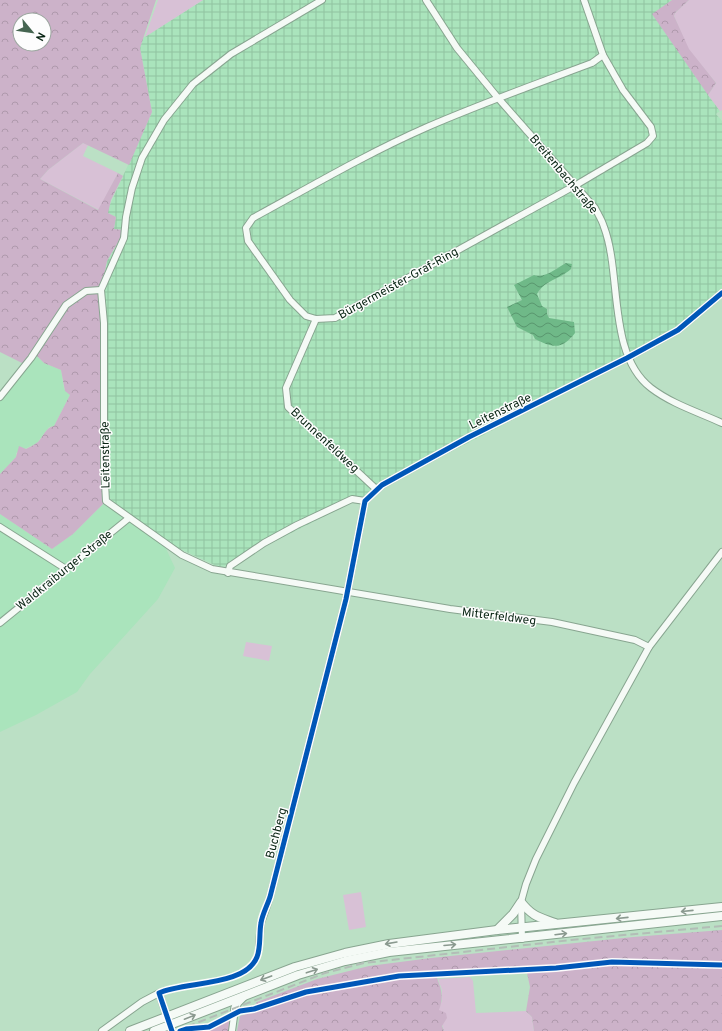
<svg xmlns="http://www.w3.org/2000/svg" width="722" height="1031" font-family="Overpass,sans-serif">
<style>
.built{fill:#aae4bc}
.industrial{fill:url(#industrial-grid)}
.grass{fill:#d8c1d6}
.forest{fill:url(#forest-crowns);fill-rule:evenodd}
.water{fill:url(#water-waves)}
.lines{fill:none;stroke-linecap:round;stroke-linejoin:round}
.minor-tunnel{stroke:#97baa1;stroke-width:6;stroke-dasharray:6 3;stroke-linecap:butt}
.minor-casing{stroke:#88a590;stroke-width:8}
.major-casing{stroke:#88a590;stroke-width:10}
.minor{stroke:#f5faf6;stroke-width:6}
.major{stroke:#f5faf6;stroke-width:8}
.rail{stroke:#b3bdb7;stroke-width:2;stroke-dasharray:8 4;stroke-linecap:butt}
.cycleway-casing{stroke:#fdfdfd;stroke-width:8}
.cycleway{stroke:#0057b8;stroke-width:5}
.oneway{stroke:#8a998f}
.labels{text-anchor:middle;stroke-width:3;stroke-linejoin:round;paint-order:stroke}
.street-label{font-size:12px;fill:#072312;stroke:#fdfdfd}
</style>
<defs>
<pattern id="industrial-grid" width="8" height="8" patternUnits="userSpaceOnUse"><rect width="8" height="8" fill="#aae4bc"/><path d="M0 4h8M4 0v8" fill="none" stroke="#91c3a1"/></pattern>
<pattern id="forest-crowns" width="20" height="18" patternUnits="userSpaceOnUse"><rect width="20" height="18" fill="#ccb2c9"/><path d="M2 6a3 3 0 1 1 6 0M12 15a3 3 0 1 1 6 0" fill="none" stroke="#ae99ac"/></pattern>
<pattern id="water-waves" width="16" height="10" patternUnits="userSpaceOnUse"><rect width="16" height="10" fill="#6fb988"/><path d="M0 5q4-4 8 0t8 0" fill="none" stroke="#59966e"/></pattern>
</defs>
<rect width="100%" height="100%" fill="#bbe0c5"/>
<g class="built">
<path d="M36 355 44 363 61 370 64 389 70 395 54 426 49 427 37 443 16 453V457L0 474V394Z"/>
<path d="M106 501 162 540 175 568 158 599 90 674 77 692 36 715 0 732V514L52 549 73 534Z"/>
</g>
<path class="industrial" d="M203 0H672L666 5 705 90 720 111 716 114 722 121V291L635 357 363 497 221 568 141 531 106 494 101 290 107 261 115 248 116 250 125 230 113 229 116 217 108 213V209L152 112 140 48 143 38Z"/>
<g class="grass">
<path d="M158 0H203L145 37Z"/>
<path d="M689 0H722V110L720 111 708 95 716 83 688 49 674 16 675 13Z"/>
<path d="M83 143 88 145 83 156 118 173 99 210 40 179 48 170Z"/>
<path d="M246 642 272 646 269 661 243 656Z"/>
<path d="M361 892 366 927 349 930 343 895Z"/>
<path d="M470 977 473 981 476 1013 526 1011 532 1017 534 1031H444L438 1010 442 1001V990L438 979Z"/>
</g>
<g class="forest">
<path d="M0 0H156L140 48 152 112 129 165 83 143 48 170 40 179 98 210 118 173 123 176 111 200 108 213 116 217 114 229 125 230 107 261 101 290 106 501 73 534 52 549 0 514V474L16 457 19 446 26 449C30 447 34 445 38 442 43 437 46 427 54 426L70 395 65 391 61 370 44 363 36 355 24 364 0 352ZM20 20H44V44H20Z"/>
<path d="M672 0H689L675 13 674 16 689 49 716 83 708 95 652 14Z"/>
<path d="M722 930V1031H534L532 1017 526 1011 530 987 526 968 435 972C440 988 445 993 439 1010L446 1013 447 1018 442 1026 444 1031H237L240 1016 249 1013 257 1002 317 979 369 966 431 958 633 937Z"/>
<path d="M232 1017 229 1031H184L207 1029Z"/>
</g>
<path class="water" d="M566 263 572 264 571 269C559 280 546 279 537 294L542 306 547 309V314L549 318 574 322 575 333C562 350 553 348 535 339L533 335 517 327 507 307 522 300 514 285 534 275C544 279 557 268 566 263Z"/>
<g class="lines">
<path class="minor-tunnel" d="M165 1013 172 1031"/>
<g class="minor-casing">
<g id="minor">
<path d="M322 0 231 54 193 84 164 120 142 158 132 188 126 217 124 238 101 290 104 323V466L106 501 182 555 212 569 450 609 552 622 635 640 649 647"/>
<path d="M426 0 457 48 498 98 595 208C598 214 602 220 604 227 622 274 607 354 651 388 672 404 698 412 722 423"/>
<path d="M584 0 603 55"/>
<path d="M603 55 623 90 651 127 653 136 647 143 576 185 335 318 316 319 306 316 290 300 248 241 246 228 253 218C310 187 366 154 425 128 480 104 536 84 592 63Z"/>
<path d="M316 319 286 388 288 407 376 489"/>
<path d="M0 397 31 358 66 305 86 291 101 290"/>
<path d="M0 527 66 569"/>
<path d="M228 573 230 566 264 543 297 525 352 499 365 501"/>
<path d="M0 623 129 518"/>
<path d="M522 939 521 902 526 884 536 859 574 783 649 647 722 552"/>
<path d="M259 944 261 923 270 897 346 599 365 501 382 485 469 437 627 358 678 330 722 293"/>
<path d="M102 1031 142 1002 159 993 165 1011"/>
<path d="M232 1031 235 1009"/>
</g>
</g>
<g class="major-casing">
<g id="major">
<path d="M497 930 513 914 521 902C533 917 539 917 555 923"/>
<path d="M235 1009 237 1003 243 997"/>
<path d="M130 1031 295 967 345 953 389 944 497 930 722 907"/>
<path d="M154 1031 298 975 345 961 389 952 722 916"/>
</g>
</g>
<use href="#minor" class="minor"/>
<use href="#major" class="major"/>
<path class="rail" d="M176 1031 325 973 364 963 571 940 722 926"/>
<g class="cycleway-casing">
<g id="cycleway">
<path d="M172 1031 159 993C184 981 245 987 257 957 261 947 259 934 261 923 262 915 267 906 270 897L346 599 365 501 382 485 469 437 627 358 678 330 722 293"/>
<path d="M180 1031 186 1029 209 1027 240 1011 254 1009 306 992 399 976 556 968 612 962 722 965"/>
</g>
</g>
<use href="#cycleway" class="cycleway"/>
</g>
<defs><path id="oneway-shaft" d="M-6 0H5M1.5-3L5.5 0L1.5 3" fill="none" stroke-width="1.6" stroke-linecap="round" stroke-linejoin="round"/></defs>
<g class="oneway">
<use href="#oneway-shaft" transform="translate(687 911) rotate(174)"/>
<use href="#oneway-shaft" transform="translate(622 918) rotate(174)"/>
<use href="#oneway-shaft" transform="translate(561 934) rotate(-7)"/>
<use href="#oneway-shaft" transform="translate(391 943) rotate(170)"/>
<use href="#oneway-shaft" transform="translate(450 945) rotate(-5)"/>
<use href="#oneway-shaft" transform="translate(312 971) rotate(-18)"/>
<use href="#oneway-shaft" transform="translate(266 978) rotate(160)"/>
<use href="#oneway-shaft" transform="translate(190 1017) rotate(-22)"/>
</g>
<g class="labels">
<g class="street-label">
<text transform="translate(564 174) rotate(50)" y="4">Breitenbachstraße</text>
<text transform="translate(398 283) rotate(-29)" y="4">Bürgermeister-Graf-Ring</text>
<text transform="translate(500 411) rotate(-26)" y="4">Leitenstraße</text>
<text transform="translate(325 440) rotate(43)" y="4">Brunnenfeldweg</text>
<text transform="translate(105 455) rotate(-91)" y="4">Leitenstraße</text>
<text transform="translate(64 570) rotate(-39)" y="4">Waldkraiburger Straße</text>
<text transform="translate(499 616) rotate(7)" y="4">Mitterfeldweg</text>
<text transform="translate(276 833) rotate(-75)" y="4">Buchberg</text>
</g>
</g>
<g transform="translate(32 32) rotate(119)"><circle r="19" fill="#fdfdfd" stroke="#9ba69f"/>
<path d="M0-3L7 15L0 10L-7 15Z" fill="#466551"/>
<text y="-6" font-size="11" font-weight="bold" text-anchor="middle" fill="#072312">N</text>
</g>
</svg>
